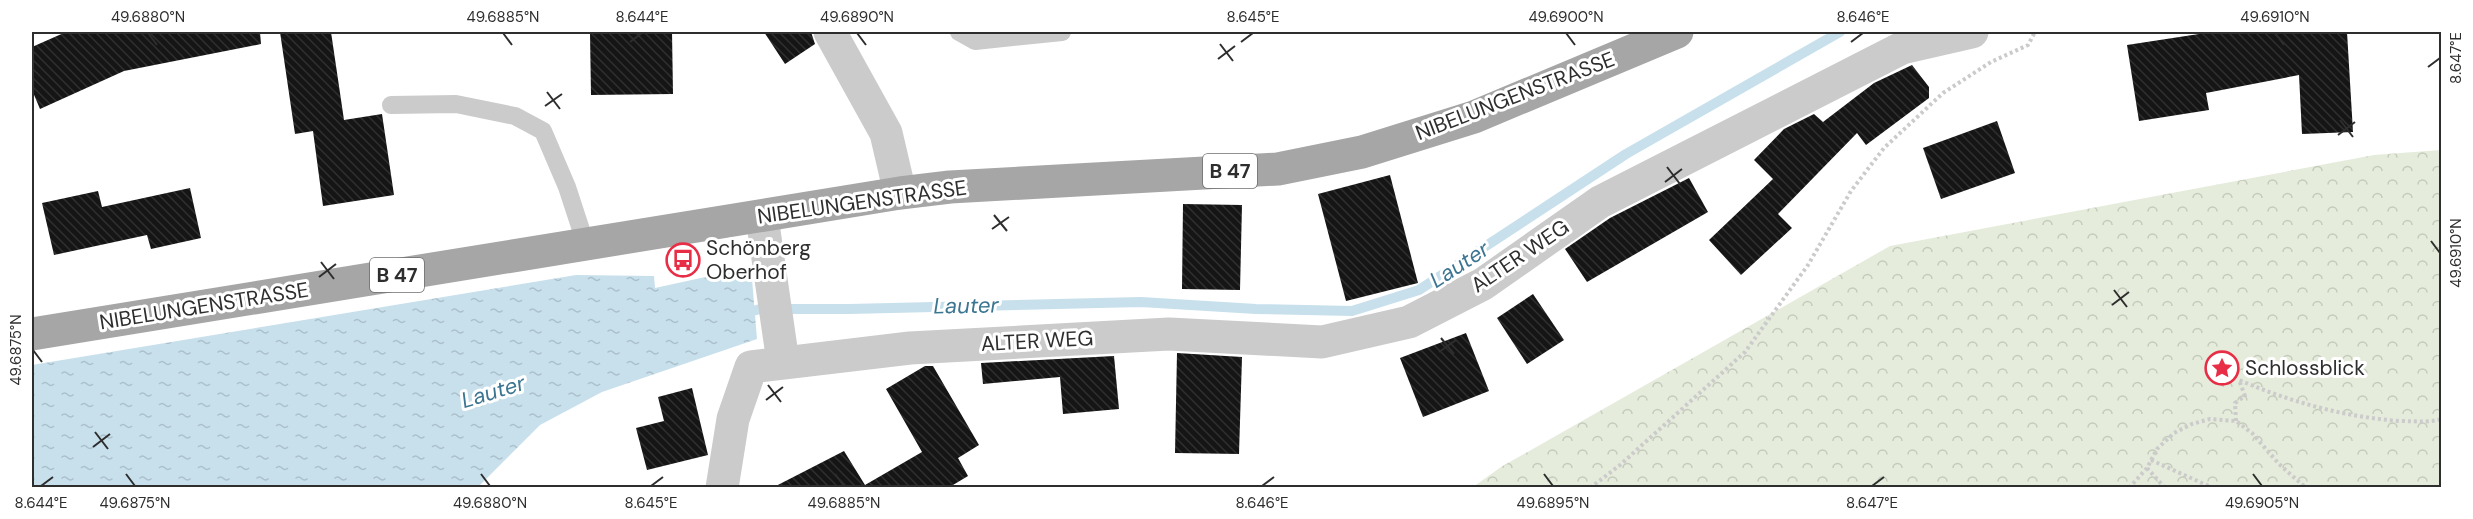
<svg xmlns="http://www.w3.org/2000/svg" width="2473" height="519" font-family="'DM Sans',sans-serif">
<style>
.forest{fill:url(#forest-crowns)}
.water{fill:url(#water-ripples)}
.lines{fill:none;stroke-linecap:round;stroke-linejoin:round}
.stream{stroke:#c7e0ec;stroke-width:10}
.building{fill:url(#building-back-hatch)}
.path{stroke:#cbcbcb;stroke-width:4;stroke-dasharray:3 3;stroke-linecap:butt}
.lane{stroke:#cbcbcb;stroke-width:18}
.street{stroke:#cbcbcb;stroke-width:33}
.primary{stroke:#a6a6a6;stroke-width:33}
.ticks{fill:none;stroke:#2e2e2e;stroke-width:2}
.labels{text-anchor:middle;stroke-width:6;stroke-linejoin:round;paint-order:stroke}
.shield{fill:#fff;stroke:#6d6d6d;stroke-width:1.5}
.shield-label{font-size:20px;font-weight:bold;fill:#2e2e2e}
.street-label{font-size:21px;fill:#2e2e2e;stroke:#fff}
.poi-label{font-size:21px;fill:#2e2e2e;stroke:#fff;text-anchor:start}
.water-label{font-size:22px;font-style:italic;fill:#3b7591;stroke:#fff}
.neatline{fill:none;stroke:#2e2e2e;stroke-width:2}
.ticks-label{font-size:15px;text-anchor:middle;fill:#2e2e2e}
</style>
<defs>
<pattern id="forest-crowns" width="20" height="18" patternUnits="userSpaceOnUse" patternTransform="scale(1.5)"><rect width="20" height="18" fill="#e5ecdb"/><path d="M2 6a3 3 0 1 1 6 0M12 15a3 3 0 1 1 6 0" fill="none" stroke="#c5cbbc"/></pattern>
<pattern id="water-ripples" width="26" height="14" patternUnits="userSpaceOnUse" patternTransform="scale(1.5)"><rect width="26" height="14" fill="#c7e0ec"/><path d="M2 4q2-2 4 0t4 0M15 11q2-2 4 0t4 0" fill="none" stroke="#abc0cb"/></pattern>
<pattern id="building-back-hatch" width="6" height="6" patternUnits="userSpaceOnUse" patternTransform="scale(1.5)"><rect width="6" height="6" fill="#151515"/><path d="M-1 5l2 2M0 0l6 6M5-1l2 2" fill="none" stroke="#2f2f2f"/></pattern>
</defs>
<rect width="100%" height="100%" fill="#fff"/>
<path class="forest" d="M2441 150V487H1473L1501 467 1890 246 2374 155Z"/>
<path class="water" d="M751 267 757 339 602 392 540 425 478 487H32V365L576 275 654 276 655 288Z"/>
<g class="lines">
<path class="stream" d="M742 314 760 309H849L1141 302 1256 309 1352 311 1419 290 1626 154 1840 32"/>
</g>
<g class="building">
<path d="M66 32H260L261 44 124 71 40 109 32 90V47Z"/>
<path d="M280 32H331L344 120 382 114 394 195 323 206 313 131 295 134Z"/>
<path d="M672 32 673 94 591 95 590 33Z"/>
<path d="M764 32H811L815 44 785 64Z"/>
<path d="M2212 32H2347L2353 132 2302 134 2299 75 2206 93 2209 110 2139 121 2127 45Z"/>
<path d="M1912 65 1929 87V98L1866 145 1857 133 1778 214 1792 228 1741 275 1709 240 1773 179 1754 160 1784 129 1814 114 1823 122 1874 83Z"/>
<path d="M1997 121 2015 173 1941 199 1923 148Z"/>
<path d="M1390 175 1418 283 1346 301 1318 194Z"/>
<path d="M1689 178 1708 212 1587 282 1565 249 1610 218Z"/>
<path d="M190 188 201 238 151 249 147 235 54 255 42 203 98 191 102 207Z"/>
<path d="M1183 204 1242 205 1240 290 1182 289Z"/>
<path d="M1533 294 1564 340 1527 364 1497 318Z"/>
<path d="M1466 333 1489 391 1423 417 1400 358Z"/>
<path d="M1177 353 1242 357 1239 454 1175 453Z"/>
<path d="M1114 356 1119 409 1063 414 1060 377 983 384 981 363Z"/>
<path d="M925 366H933L979 445 958 458 968 476 948 488H772L844 451 865 485 922 452 886 389Z"/>
<path d="M692 388 708 455 647 470 636 428 664 421 658 397Z"/>
</g>
<g class="lines">
<g class="path">
<path d="M2236 421 2235 403 2245 396 2239 380C2291 402 2344 417 2400 421 2416 421 2427 423 2442 419"/>
<path d="M2151 460 2213 488"/>
<path d="M2147 468 2165 488"/>
<path d="M1590 488 1620 465 1745 352 1808 265 1851 191 1884 148 1943 93 1991 62 2028 45 2035 32"/>
<path d="M2129 488 2147 468 2157 449 2174 433 2192 424 2210 419 2236 421 2252 433 2279 464 2306 488"/>
</g>
<g class="lane">
<path d="M959 32 975 41 1062 32"/>
<path d="M391 105 456 104 515 116 543 131 567 187 586 245"/>
</g>
<g class="street">
<path d="M830 32 886 133 900 193"/>
<path d="M762 217 783 362"/>
<path d="M722 488 733 419 751 367 910 348 1169 334 1322 342 1409 322 1483 284 1600 202 1902 48 1972 32"/>
</g>
<path class="primary" d="M32 334 900 193 950 187 1278 169 1362 152 1474 117 1677 32"/>
</g>
<path class="ticks" d="M148 33 157 45M503 33 512 45M857 33 866 45M1566 33 1575 45M2275 33 2284 45M630 42 642 33M1241 42 1253 33M1851 42 1863 33M1220 44 1233 61M1218 59 1235 46M2428 67 2440 58M547 92 560 109M545 106 562 94M2340 120 2353 137M2338 135 2355 122M1667 167 1680 184M1665 182 1682 169M994 215 1007 231M992 229 1009 217M2431 241 2440 253M321 262 334 279M319 277 336 264M2114 290 2127 307M2112 305 2129 292M1441 338 1454 354M33 350 42 362M1439 352 1456 340M768 385 781 402M766 400 783 387M95 432 108 449M93 447 110 434M126 474 135 486M481 474 490 486M835 474 844 486M1544 474 1553 486M2253 474 2262 486M41 486 53 477M651 486 663 477M1262 486 1274 477M1872 486 1884 477"/>
<defs>
<g id="bus-ring" transform="scale(1.725)"><circle r="9.5" fill="#fff" stroke="#e82d46" stroke-width="1.5"/><path d="M-5-6H5V4H4V6H2V4H-2V6H-4V4H-5ZM-3.5-4V0h7V-4ZM-3.5 1.2v1.5H-2V1.2ZM2 1.2v1.5H3.5V1.2Z" fill="#e82d46"/></g>
<g id="sight-ring" transform="scale(1.725)"><circle r="9.5" fill="#fff" stroke="#e82d46" stroke-width="1.5"/><path d="M0-6L1.8-2.2L6-1.7L2.9 1.2L3.7 5.4L0 3.3L-3.7 5.4L-2.9 1.2L-6-1.7L-1.8-2.2Z" fill="#e82d46"/></g>
</defs>
<g fill-rule="evenodd">
<use href="#bus-ring" x="683" y="260"/>
<use href="#sight-ring" x="2222" y="368"/>
</g>
<g class="labels">
<g class="shield">
<rect x="1203" y="154" width="54" height="34" rx="4.5"/>
<rect x="370" y="258" width="54" height="34" rx="4.5"/>
</g>
<g class="shield-label">
<text x="1230" y="178">B 47</text>
<text x="397" y="282">B 47</text>
</g>
<g class="street-label">
<text transform="translate(1515 96) rotate(-21)" y="7">NIBELUNGENSTRASSE</text>
<text transform="translate(862 202) rotate(-8)" y="7">NIBELUNGENSTRASSE</text>
<text transform="translate(1520 256) rotate(-34)" y="7">ALTER WEG</text>
<text transform="translate(204 306) rotate(-9)" y="7">NIBELUNGENSTRASSE</text>
<text transform="translate(1037 341) rotate(-3)" y="7">ALTER WEG</text>
</g>
<g class="poi-label">
<text x="706" y="255">Schönberg<tspan x="706" dy="24">Oberhof</tspan></text>
<text x="2245" y="375">Schlossblick</text>
</g>
<g class="water-label">
<text transform="translate(1459 264) rotate(-33)" y="8">Lauter</text>
<text transform="translate(966 305) rotate(-1)" y="8">Lauter</text>
<text transform="translate(493 391) rotate(-17)" y="8">Lauter</text>
</g>
</g>
<rect width="2473" height="519" fill="none" stroke="#ffffff" stroke-width="66"/>
<rect x="33" y="33" width="2407" height="453" class="neatline"/>
<g class="ticks-label">
<text x="148" y="22">49.6880°N</text>
<text x="503" y="22">49.6885°N</text>
<text x="642" y="22">8.644°E</text>
<text x="857" y="22">49.6890°N</text>
<text x="1253" y="22">8.645°E</text>
<text x="1566" y="22">49.6900°N</text>
<text x="1863" y="22">8.646°E</text>
<text x="2275" y="22">49.6910°N</text>
<text transform="translate(2456 58) rotate(-90)" y="5">8.647°E</text>
<text transform="translate(2456 253) rotate(-90)" y="5">49.6910°N</text>
<text transform="translate(16 350) rotate(-90)" y="5">49.6875°N</text>
<text x="41" y="508">8.644°E</text>
<text x="135" y="508">49.6875°N</text>
<text x="490" y="508">49.6880°N</text>
<text x="651" y="508">8.645°E</text>
<text x="844" y="508">49.6885°N</text>
<text x="1262" y="508">8.646°E</text>
<text x="1553" y="508">49.6895°N</text>
<text x="1872" y="508">8.647°E</text>
<text x="2262" y="508">49.6905°N</text>
</g>
</svg>
